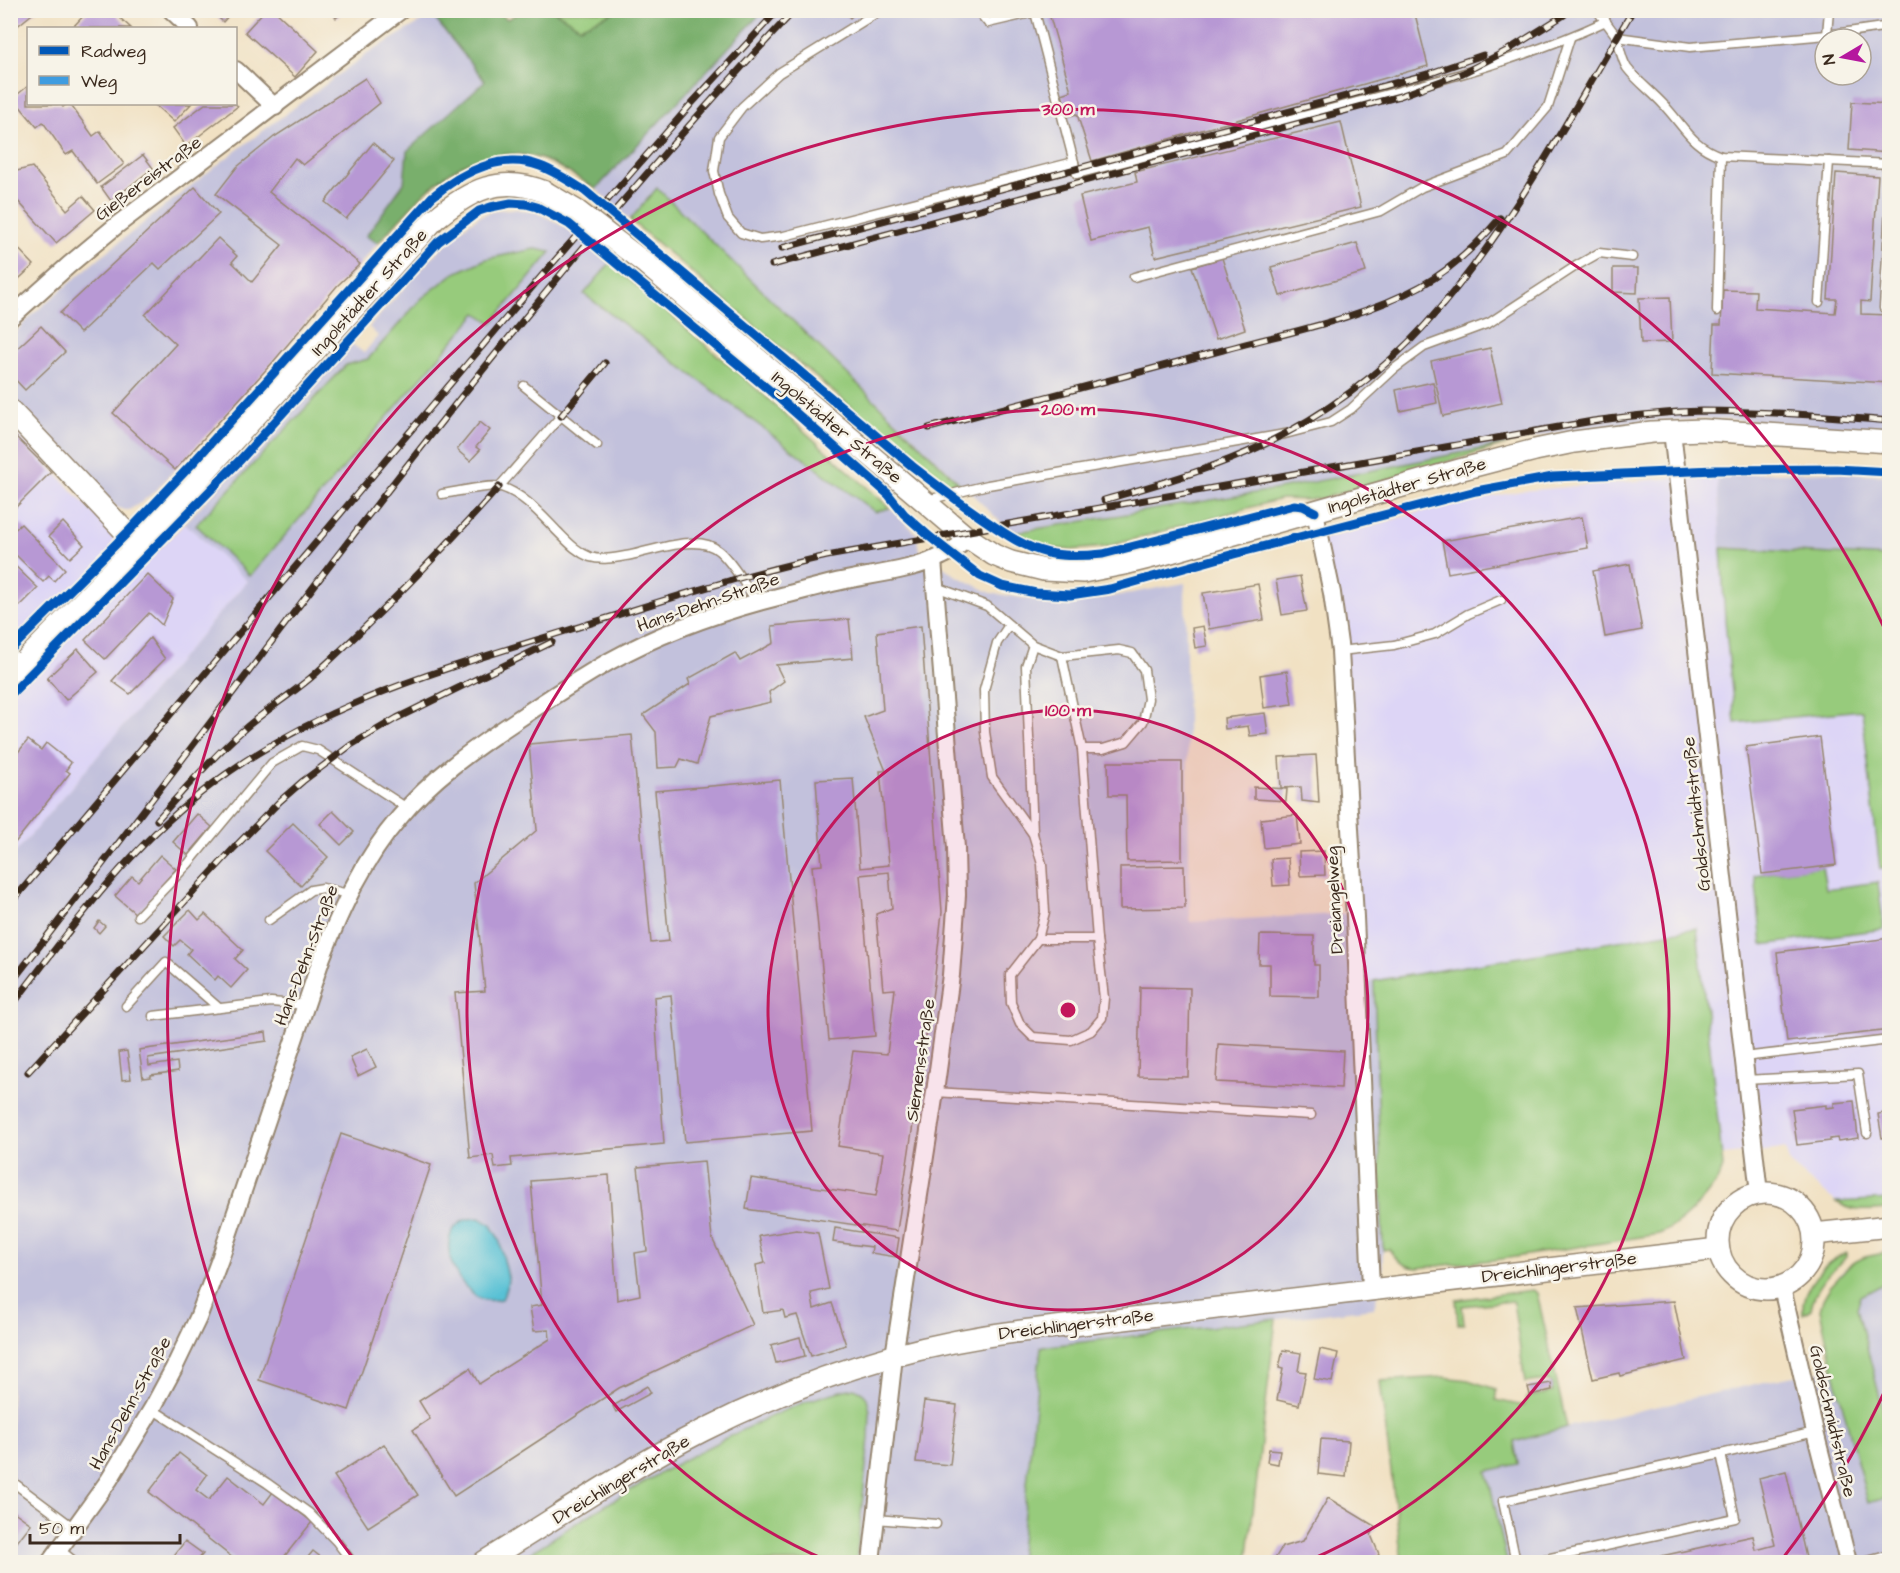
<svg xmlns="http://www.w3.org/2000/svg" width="1900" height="1573" font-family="'Architects Daughter',sans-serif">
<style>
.built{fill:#ddd5f6}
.industrial{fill:#c2c1dc;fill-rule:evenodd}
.green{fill:#97cb7c;stroke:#697a4d;stroke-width:1.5}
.forest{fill:#79af6c;stroke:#5a6c45;stroke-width:1.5}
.water{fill:#58c1d5;stroke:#4a767a;stroke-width:1.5}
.building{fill:#b798d4}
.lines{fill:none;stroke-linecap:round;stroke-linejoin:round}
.service-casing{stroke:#968670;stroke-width:11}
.minor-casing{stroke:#968670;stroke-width:20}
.tertiary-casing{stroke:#968670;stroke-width:24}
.service{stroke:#fff;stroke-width:8}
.minor{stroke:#fff;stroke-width:16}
.tertiary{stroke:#fff;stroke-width:21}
.rail-casing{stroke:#3b2a1e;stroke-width:7}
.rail{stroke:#f7f3e8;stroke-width:4.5;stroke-dasharray:14;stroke-linecap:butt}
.tertiary-bridge-casing{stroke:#968670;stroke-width:24;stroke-linecap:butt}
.tertiary-bridge{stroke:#fff;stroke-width:21}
.quiet{stroke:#3f9ce0;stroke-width:8;stroke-dasharray:15 8;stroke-linecap:butt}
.cycleway-casing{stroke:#f7f3e8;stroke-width:13}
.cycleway{stroke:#0057b8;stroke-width:9}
.ring{fill:none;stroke:#c2185b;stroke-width:3}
.labels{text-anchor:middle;stroke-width:5;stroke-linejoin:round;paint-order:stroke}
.street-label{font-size:18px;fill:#3b2a1e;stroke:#f7f3e8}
.centre{fill:#c2185b;stroke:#f7f3e8;stroke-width:3}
.ring-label{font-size:18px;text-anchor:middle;font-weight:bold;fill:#c2185b;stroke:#f7f3e8;stroke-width:5;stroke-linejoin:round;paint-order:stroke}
</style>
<rect width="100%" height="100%" fill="#f7f3e8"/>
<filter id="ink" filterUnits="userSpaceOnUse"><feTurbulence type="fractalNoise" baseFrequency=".0167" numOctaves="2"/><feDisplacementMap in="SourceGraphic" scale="12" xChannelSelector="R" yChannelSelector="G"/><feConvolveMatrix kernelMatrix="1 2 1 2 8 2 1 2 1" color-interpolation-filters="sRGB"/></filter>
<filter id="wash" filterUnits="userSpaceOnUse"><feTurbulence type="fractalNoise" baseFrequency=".008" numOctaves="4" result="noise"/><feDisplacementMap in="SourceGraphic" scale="24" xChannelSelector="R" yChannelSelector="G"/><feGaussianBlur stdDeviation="1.35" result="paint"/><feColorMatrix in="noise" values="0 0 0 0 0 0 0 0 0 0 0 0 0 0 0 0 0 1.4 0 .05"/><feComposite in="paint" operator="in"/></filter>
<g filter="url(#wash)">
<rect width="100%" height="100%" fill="#f1e1c3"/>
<g class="built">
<path d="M11 425 143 566 185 523 247 581 11 858Z"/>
<path d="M1717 474 1725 620 1863 710 1880 869 1889 868V1199L1836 1202 1790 1164 1785 1149 1722 1155 1697 928 1358 983 1341 654 1321 540 1431 509 1521 491Z"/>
</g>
<g class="industrial">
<path d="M763 11H1889V430L1736 420 1702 419 1632 423 1554 434 1273 490 1011 532 657 188 630 220 596 189ZM1825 39H1861V75H1825Z"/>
<path d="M432 15 485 81 407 151 404 183 366 235 378 243 360 264 337 286 273 362 156 490 142 502 129 510H124L116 507 11 398V337L33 314 99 258 225 159 364 56Z"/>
<path d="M515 209 535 212 552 220 572 232 610 263 585 294 875 512 890 508 916 533 919 550 955 575 991 593 1067 605 1185 583 1190 922 1354 913 1358 983 1374 981 1383 1250 1382 1276 1374 1308 1041 1347 1019 1562H11V858L247 581 185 523 352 344 364 353 378 336 369 327 437 252 464 227 480 216 497 210Z"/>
<path d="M1832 472 1889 475V557L1721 547 1717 474Z"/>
<path d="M1889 1252V1562H1507L1487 1471 1518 1464 1514 1442 1567 1427 1768 1381 1833 1369 1820 1310 1823 1299 1841 1273 1852 1263 1865 1257Z"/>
</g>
<g class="green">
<path d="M554 11H616L580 27Z"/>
<path d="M657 188 960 484 947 488 630 220Z"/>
<path d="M535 249 551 252 492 323 477 313 250 576 196 525 346 365 368 359 421 299 453 274 486 259Z"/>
<path d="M610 263 766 397 890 508 875 512 584 294Z"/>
<path d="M1511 443 1324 498 1308 500 1281 499 1105 547 1070 550 1051 548 1034 544 1011 533 1273 490Z"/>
<path d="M1721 548 1889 557V868L1880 869 1862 710 1735 723 1725 620Z"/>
<path d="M1822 866 1826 889 1878 882 1884 929 1762 945 1755 875Z"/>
<path d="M1697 928 1723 1167C1716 1190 1682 1225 1659 1234L1502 1259 1417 1268C1404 1267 1396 1260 1389 1249L1383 1250 1374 981Z"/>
<path d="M1889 1199V1209C1867 1210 1857 1214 1836 1202Z"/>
<path d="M1889 1252V1281L1861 1296 1857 1308 1889 1433V1497L1868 1503 1833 1369 1820 1310 1823 1299 1830 1287 1852 1263 1865 1257Z"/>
<path d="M1846 1253V1257C1831 1271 1814 1288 1811 1309L1803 1314C1800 1290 1824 1261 1846 1253Z"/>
<path d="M1532 1290 1537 1293 1567 1427 1514 1442 1518 1464 1487 1471 1507 1562H1402L1380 1381 1444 1377 1468 1380 1496 1389V1400L1523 1406 1527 1397 1553 1392 1551 1382 1546 1380 1525 1383 1513 1301 1462 1306 1464 1324H1458L1456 1300Z"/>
<path d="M1276 1319 1247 1562H1019L1041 1347Z"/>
<path d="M854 1388 861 1391 867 1398 870 1411 869 1438 856 1562H517C585 1516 656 1473 730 1436 769 1417 811 1396 854 1388Z"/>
</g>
<path class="forest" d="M436 10 497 11 507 19 522 11H554L580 27 616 11H763L596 189C579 179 562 167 544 160 528 154 510 153 494 156 486 158 478 158 471 161 433 177 406 213 378 243L366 236 404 183 407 151 485 81 432 15Z"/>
<path class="water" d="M479 1218 490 1224 499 1239 508 1277 507 1288 502 1299C494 1300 486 1302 479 1298 475 1297 471 1292 468 1289 450 1272 437 1234 465 1220 469 1218 475 1219 479 1218Z"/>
<g id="blocks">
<g class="building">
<path d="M10 10H37L10 32Z"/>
<path d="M89 10H111L131 28H72Z"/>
<path d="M211 10H234L223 22Z"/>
<path d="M265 10H274L318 51 295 77 245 32Z"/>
<path d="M330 10H345L336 18Z"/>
<path d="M843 10H858L850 18Z"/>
<path d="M1048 10H1414L1428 66 1092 161 1077 114 1068 116 1062 94 1071 91Z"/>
<path d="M365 78 380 103 303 165 295 158 269 192 360 264 337 286 273 362 175 470 113 413 176 344 145 315 218 238 237 256 232 262 252 282 282 245 216 194 237 167 274 137Z"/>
<path d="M28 86V104H61L63 107 67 104H70L93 136 100 131 124 164 97 184 73 151 66 155 43 122 37 127 13 98Z"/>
<path d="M1852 102 1890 104V153L1849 150Z"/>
<path d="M154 104H191L174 122Z"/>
<path d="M205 104H235L238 106 186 146 173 128Z"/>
<path d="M1341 122 1361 207 1155 257 1148 227 1091 241 1080 196 1137 182 1135 172Z"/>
<path d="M373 143 394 161 346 219 325 202Z"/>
<path d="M143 155 153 168 111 201 101 187Z"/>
<path d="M32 167 67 210 83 196 95 210 56 243 16 199 10 185V177L17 171Z"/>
<path d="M1836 173 1878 176 1870 302 1861 301V314L1890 315V383L1712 373 1714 325H1721L1723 290 1756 291 1755 308 1835 313 1837 299H1828Z"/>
<path d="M195 187 219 214 160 269 154 263 80 333 60 313Z"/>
<path d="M10 240 34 265 10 287Z"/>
<path d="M1357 243 1366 272 1280 296 1271 267Z"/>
<path d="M1222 258 1245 329 1216 339 1192 267Z"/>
<path d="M1613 268H1638L1637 293 1613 292Z"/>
<path d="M1670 297 1672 342 1641 343 1639 298Z"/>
<path d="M41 326 65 352 25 390 10 374V355Z"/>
<path d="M1490 348 1502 403 1443 416 1431 361Z"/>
<path d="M1433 382 1437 403 1400 411 1396 390Z"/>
<path d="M480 422 490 430 476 447 480 450 470 461 457 450Z"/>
<path d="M10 431 51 472 10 513V478L13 475 10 473Z"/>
<path d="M1582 517 1588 548 1448 573 1442 541Z"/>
<path d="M63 522 84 545 70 558 49 536Z"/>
<path d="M21 524 65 569 54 581 49 576 43 582 10 549V534Z"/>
<path d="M10 561 38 588 20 606 10 596Z"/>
<path d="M1630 564 1642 630 1605 637 1593 571Z"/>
<path d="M147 574 173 599 162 625 149 613 105 659 85 640Z"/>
<path d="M1300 576 1307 611 1282 615 1276 580Z"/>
<path d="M1258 584 1264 620 1209 629 1203 593Z"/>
<path d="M849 619 853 658 776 665 784 681 769 692 771 702 711 716 697 764 681 759 677 767 658 768 656 732 643 715 690 684 688 679 735 653 740 661 774 643 772 626Z"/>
<path d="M921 626 942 912 934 984 897 1231 746 1209 751 1178 876 1196 883 1153 838 1146 853 1051 887 1054 895 989 883 990 876 914 892 908 889 872 860 875 875 1036 829 1040 812 866 822 865 816 780 853 778 860 868 889 865 880 771H886L864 717 883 710 877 632Z"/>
<path d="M1203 626 1207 646 1195 648 1192 628Z"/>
<path d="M150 638 165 659 130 694 112 681Z"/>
<path d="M78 649 98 672 66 700 47 678Z"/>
<path d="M1287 671 1292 704 1264 708 1260 675Z"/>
<path d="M1265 713 1268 734 1250 736 1248 726 1225 729 1224 718Z"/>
<path d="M632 735 651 943 669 941 655 791 780 780 812 1131 685 1142 671 995 654 997 664 1144 511 1158 512 1166 495 1168 493 1155 470 1158 455 993 485 991 474 883 537 830 529 744Z"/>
<path d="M1820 737 1836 865 1762 874 1746 747Z"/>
<path d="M28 740 41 750 46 743 71 763 66 770 70 773 10 849V762Z"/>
<path d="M1316 755 1318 785 1319 803 1302 801 1301 787 1281 788 1279 757Z"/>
<path d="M1108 762H1182V860L1127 861 1126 795H1109Z"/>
<path d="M1254 787 1287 789 1286 801 1254 799Z"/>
<path d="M333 811 354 832 341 845 320 824Z"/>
<path d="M197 814 212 827 188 855 173 842Z"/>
<path d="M1297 815 1300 844 1264 848 1261 819Z"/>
<path d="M293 823 328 857 301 886 265 851Z"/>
<path d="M1324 851 1325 875 1300 876 1299 852Z"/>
<path d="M160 855 176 869 136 914 115 896 132 876 138 881Z"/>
<path d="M1288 858 1290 885 1273 886 1271 859Z"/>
<path d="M1184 866 1185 908 1120 909V867Z"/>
<path d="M190 910 199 920 205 914 243 950 235 959 247 970 231 988 218 976 215 980 187 954 191 949 180 940 174 946 164 936Z"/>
<path d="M99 921 105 926 99 933 94 928Z"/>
<path d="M1260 935 1314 936V965H1319V997L1270 996V964H1259Z"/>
<path d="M1890 938V1030L1787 1042 1777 952Z"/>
<path d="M1140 987 1190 988 1188 1077 1138 1076Z"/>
<path d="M266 1032 267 1041 148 1058 149 1066 177 1062 178 1071 151 1075V1077L143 1078 139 1050Z"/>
<path d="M1218 1044 1343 1051 1341 1088 1216 1082Z"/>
<path d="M367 1049 376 1067 358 1076 350 1057Z"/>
<path d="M127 1051 131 1079 122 1080 119 1052Z"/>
<path d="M1854 1101 1858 1138 1838 1141 1837 1138 1830 1139V1141L1797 1145 1792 1109 1826 1105V1108L1834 1107V1103Z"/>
<path d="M1890 1112V1137L1882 1138 1878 1114Z"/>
<path d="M341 1134 431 1165 349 1410 259 1380Z"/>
<path d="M704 1161 712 1238 753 1325 619 1388 454 1496 413 1430 430 1419 419 1401 470 1368 479 1384 550 1339 549 1330 534 1331 530 1307 542 1305 531 1181 609 1175 617 1300 640 1295 635 1253 647 1251 638 1167Z"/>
<path d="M835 1228 899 1238 896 1257 871 1253 872 1247 833 1242Z"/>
<path d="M796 1230 818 1233 829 1289 811 1293 814 1309 832 1303 846 1345 811 1356 797 1315 785 1318 783 1310 763 1313 756 1265 765 1263 759 1236Z"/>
<path d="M1674 1301 1686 1360 1620 1376 1619 1373 1593 1379 1577 1308Z"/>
<path d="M800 1337 805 1356 776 1363 771 1345Z"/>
<path d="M1320 1349 1338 1353 1332 1382 1314 1379Z"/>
<path d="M1283 1350 1301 1353 1298 1371 1306 1372 1299 1405 1277 1400 1283 1369 1279 1368Z"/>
<path d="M1551 1383 1552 1390 1530 1395 1528 1387Z"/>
<path d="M647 1386 651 1393 616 1412 613 1406Z"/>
<path d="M924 1401 957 1405 950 1465 916 1462Z"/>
<path d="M1321 1439 1349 1441 1346 1477 1318 1474Z"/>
<path d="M384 1444 418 1495 368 1527 334 1476Z"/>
<path d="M1269 1449 1280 1450 1278 1464 1267 1462Z"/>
<path d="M179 1453 207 1475 196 1490 209 1500 228 1476 264 1504 273 1492 312 1522 280 1562H238L149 1492Z"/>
<path d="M1786 1471 1807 1562H1634L1753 1536 1756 1550 1775 1545 1759 1478Z"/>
<path d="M1328 1498 1376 1527 1371 1535 1379 1554 1374 1562H1273L1282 1547 1303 1541Z"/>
<path d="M10 1509 31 1524 10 1551Z"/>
<path d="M185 1541 203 1554 196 1562H169Z"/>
<path d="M313 1551 327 1562H304Z"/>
</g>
</g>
</g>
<g filter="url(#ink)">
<use href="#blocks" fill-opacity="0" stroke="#968670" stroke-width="1.5"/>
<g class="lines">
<g class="service-casing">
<g id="service">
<path d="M881 10 779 73 742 107 719 137 714 171 719 194 728 218 741 233 760 239 784 236 1074 162"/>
<path d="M977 10 988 23 1035 12 1077 174C1167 151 1256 128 1346 105 1434 82 1523 60 1606 21"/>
<path d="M1597 10 1617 37 1690 47 1827 35 1890 26"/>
<path d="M1827 35 1829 10"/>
<path d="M1617 37C1620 47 1621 59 1627 68 1637 81 1652 92 1663 104 1684 126 1691 146 1721 156L1890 164"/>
<path d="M1134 277 1381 211 1422 187 1507 155 1548 107 1570 38"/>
<path d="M1819 302 1829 161"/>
<path d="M1884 308 1890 207"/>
<path d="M1717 311 1721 156"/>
<path d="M524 386 597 445"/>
<path d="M499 487 561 416"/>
<path d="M442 494C456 492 489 484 501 487 524 494 542 516 558 532 568 542 577 552 590 557 603 561 619 557 631 555 655 550 699 533 719 551 733 563 747 588 757 602"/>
<path d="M927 500 988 485 1285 434 1331 422 1351 409 1394 369 1424 347 1489 323 1576 266 1599 253 1632 257"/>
<path d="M936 587 987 606 1033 645 1062 656 1119 650 1132 653 1144 670 1148 699 1143 722 1126 742 1103 749H1082"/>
<path d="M1009 625 997 643 984 690 985 732 992 777 1033 834 1042 864 1045 912 1038 939 1010 975 1011 1003 1020 1024 1033 1037 1071 1040 1091 1031 1102 1018 1104 998 1097 939 1082 749 1062 656"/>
<path d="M1033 645 1026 666 1033 833"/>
<path d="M10 651 22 663"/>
<path d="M1340 651 1394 645 1435 634 1468 614 1501 600"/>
<path d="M138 916 188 864 272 763 302 746 318 750 407 808"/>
<path d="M269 920 311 890 323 888 348 894"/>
<path d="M1038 939H1097"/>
<path d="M126 1006 166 962 219 1008"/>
<path d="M153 1016 271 1002 306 1005"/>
<path d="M1743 1057 1890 1040"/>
<path d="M1745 1080 1858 1074 1867 1133"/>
<path d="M935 1092 1311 1115"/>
<path d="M152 1409 267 1483 309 1513 337 1542 352 1562"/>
<path d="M10 1480 74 1528"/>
<path d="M876 1519 936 1524"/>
<path d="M59 1549 75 1562"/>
<path d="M1516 1562 1503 1501 1721 1454 1815 1432"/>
<path d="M1532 1562 1735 1518 1721 1454"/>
<path d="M1864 1562 1890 1555"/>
</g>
</g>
<g class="minor-casing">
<g id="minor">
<path d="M171 10 190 28"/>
<path d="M236 70 275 107"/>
<path d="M10 318 69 265 117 225 401 10"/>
<path d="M1672 431 1759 1193"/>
<path d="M1315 512 1332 593 1340 651 1355 917 1371 1288"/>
<path d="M1782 1288 1815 1432 1848 1562"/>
<path d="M50 1562 109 1480 152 1409 174 1368 198 1318 220 1259 322 957C342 907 364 859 399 818 431 779 472 750 514 722 545 701 577 680 610 661 655 636 711 615 762 601 785 595 809 589 832 583 865 575 913 571 942 556 952 552 960 545 969 538"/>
<path d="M871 1562 894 1356 935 1092 951 975 957 895 956 848 933 560"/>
</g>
</g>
<g class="tertiary-casing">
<g id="tertiary">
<path d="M646 264 964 535 994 555 1011 562 1044 570 1083 572 1124 564 1164 554 1459 470 1535 450 1574 442 1652 432 1703 430 1890 442"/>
<path d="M10 410 138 545"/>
<path d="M10 676 138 545 435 219C470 190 500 174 545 192"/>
<circle cx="1766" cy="1241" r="48"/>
<path d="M1814 1234 1890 1226"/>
<path d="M484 1562C556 1518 627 1469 702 1431 802 1380 911 1344 1022 1331L1718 1249"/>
</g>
</g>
<use href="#service" class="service"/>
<use href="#minor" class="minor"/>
<use href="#tertiary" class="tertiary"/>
<g class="rail-casing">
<g id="rail">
<path d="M782 248 1428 74 1483 55"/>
<path d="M772 265 1400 96 1463 73 1508 50 1564 15"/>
<path d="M561 416 605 363"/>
<path d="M929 428C1027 402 1125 376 1223 350 1289 332 1360 319 1421 286 1452 269 1477 245 1500 218"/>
<path d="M1104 500C1158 484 1213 469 1263 445 1323 416 1381 374 1426 324 1509 232 1569 117 1633 10"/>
<path d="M157 820C184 789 211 759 242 731 264 711 291 695 314 675 379 616 441 552 499 487"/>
<path d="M10 904 545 272 692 103 778 10"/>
<path d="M10 984C210 728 399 463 610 216 671 146 731 77 795 10"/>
<path d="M10 1008C69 931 125 852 202 792 312 705 441 670 572 629 656 603 740 575 827 556L1593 421C1629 416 1666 412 1702 411 1765 411 1827 416 1890 421"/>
<path d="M28 1072 234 848 280 801 303 781 351 745 397 718 552 642"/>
</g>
</g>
<use href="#rail" class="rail"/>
<g class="tertiary-bridge-casing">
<path id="tertiary-bridge" d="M545 192 577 211 646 264"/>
</g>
<use href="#tertiary-bridge" class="tertiary-bridge"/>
<path class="quiet" d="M10 307 16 313"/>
<g class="cycleway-casing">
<g id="cycleway">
<path d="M10 650 127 533 191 465 432 197C461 173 501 151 540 166 556 172 571 182 585 191L912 466C934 483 956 500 979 516 1001 531 1022 547 1048 553 1066 557 1084 556 1103 554L1294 505 1303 506 1315 512"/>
<path d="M10 695 241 459 438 242 479 211 491 207 511 203 526 204 537 207 569 224 780 399 888 494 904 514 930 537 980 576 1002 586 1036 593 1070 595 1110 589 1234 554 1476 491 1553 477 1715 470 1836 469 1890 472"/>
</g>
</g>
<use href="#cycleway" class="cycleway"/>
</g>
</g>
<circle cx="1068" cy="1010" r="300" fill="#c2185b" fill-opacity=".12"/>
<g class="ring">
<circle cx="1068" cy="1010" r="300"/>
<path d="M828 1561A601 601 0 1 1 1308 1561"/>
<path d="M1888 1384A901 901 0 0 1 1783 1558M353 1558A901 901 0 1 1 1888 636"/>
</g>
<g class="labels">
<g class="street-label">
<text transform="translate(148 178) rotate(-37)" y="6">Gießereistraße</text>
<text transform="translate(369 292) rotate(-48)" y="6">Ingolstädter Straße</text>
<text transform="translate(837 427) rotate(40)" y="6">Ingolstädter Straße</text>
<text transform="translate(1407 485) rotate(-16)" y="6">Ingolstädter Straße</text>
<text transform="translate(708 602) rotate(-19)" y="6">Hans-Dehn-Straße</text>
<text transform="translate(1696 814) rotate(-96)" y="6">Goldschmidtstraße</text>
<text transform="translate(1334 900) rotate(-93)" y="6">Dreiangelweg</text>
<text transform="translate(306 955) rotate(-69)" y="6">Hans-Dehn-Straße</text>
<text transform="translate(920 1060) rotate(-82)" y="6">Siemensstraße</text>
<text transform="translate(1559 1267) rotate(-7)" y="6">Dreichlingerstraße</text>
<text transform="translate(1076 1324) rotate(-7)" y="6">Dreichlingerstraße</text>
<text transform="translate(130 1403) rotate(-61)" y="6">Hans-Dehn-Straße</text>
<text transform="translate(1833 1421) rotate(77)" y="6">Goldschmidtstraße</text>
<text transform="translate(621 1479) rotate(-31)" y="6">Dreichlingerstraße</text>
</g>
</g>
<circle cx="1068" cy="1010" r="9" class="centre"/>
<g class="ring-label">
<text x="1068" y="115">300 m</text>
<text x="1068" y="415">200 m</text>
<text x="1068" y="716">100 m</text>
</g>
<rect width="1900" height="1573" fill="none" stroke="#f7f3e8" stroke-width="36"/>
<rect x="27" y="27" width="210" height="78" fill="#f7f3e8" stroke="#aca397" stroke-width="1.5"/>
<rect x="39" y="46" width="30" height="9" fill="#0057b8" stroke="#aca397" stroke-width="1.5"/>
<text x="81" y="57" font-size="18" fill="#3b2a1e">Radweg</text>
<rect x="39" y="76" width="30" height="9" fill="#3f9ce0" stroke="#aca397" stroke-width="1.5"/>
<text x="81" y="87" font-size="18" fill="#3b2a1e">Weg</text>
<g transform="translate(1843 57) rotate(260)"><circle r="28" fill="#f7f3e8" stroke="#aca397" stroke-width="1.5"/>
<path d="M0-4.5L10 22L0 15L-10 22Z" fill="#b5179e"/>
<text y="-9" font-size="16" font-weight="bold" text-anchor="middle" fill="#3b2a1e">N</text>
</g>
<path d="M30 1534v9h150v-9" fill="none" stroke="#3b2a1e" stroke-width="3"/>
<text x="39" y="1534" font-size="18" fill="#3b2a1e" stroke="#f7f3e8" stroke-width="4.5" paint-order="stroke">50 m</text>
</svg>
